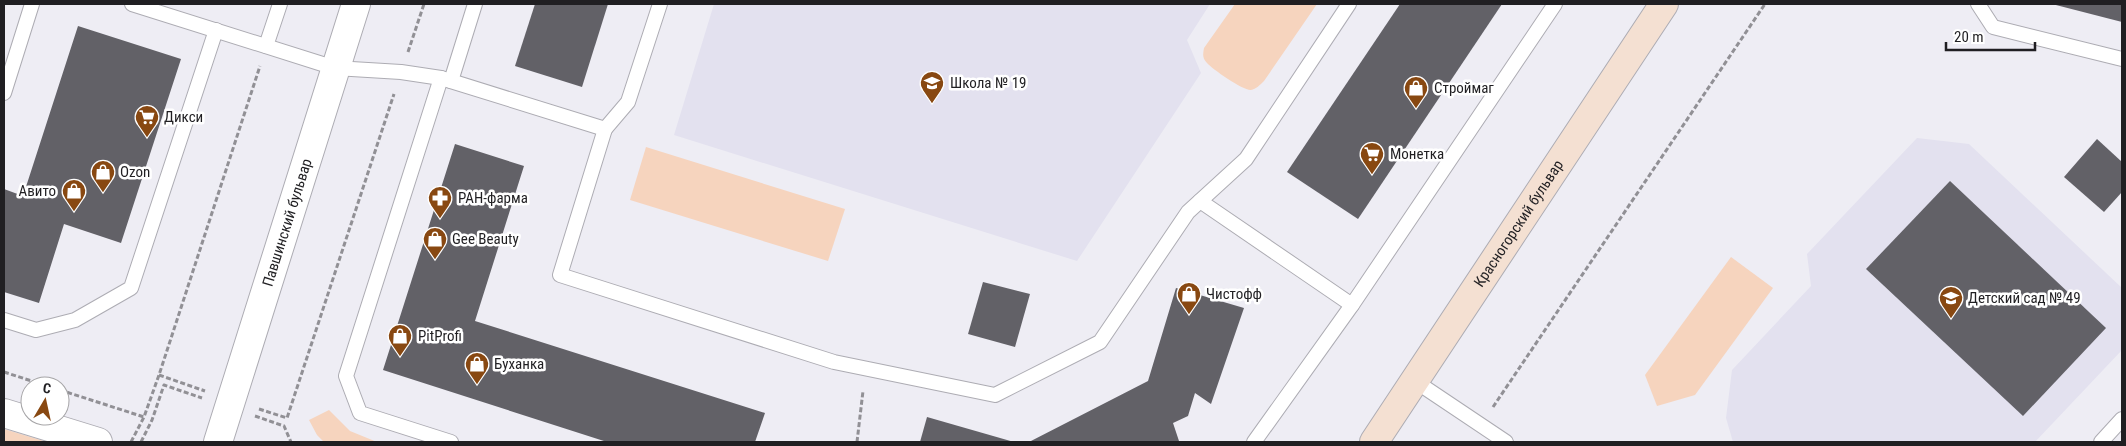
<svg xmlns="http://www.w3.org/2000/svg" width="2126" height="446" font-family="'Roboto Condensed',sans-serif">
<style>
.built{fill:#e3e1ef}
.green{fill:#f6d4be}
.building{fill:#626167}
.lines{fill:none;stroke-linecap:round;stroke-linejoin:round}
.service-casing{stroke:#adacb3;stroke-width:16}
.minor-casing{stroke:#adacb3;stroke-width:30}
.tertiary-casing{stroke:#adacb3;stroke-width:30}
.secondary-casing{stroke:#adacb3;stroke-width:30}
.path{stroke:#919095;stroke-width:3;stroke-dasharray:5 2.5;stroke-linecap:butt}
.service{stroke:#fff;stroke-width:14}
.minor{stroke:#fff;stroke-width:28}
.tertiary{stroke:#fff;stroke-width:28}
.secondary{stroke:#f4e0d2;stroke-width:28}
.labels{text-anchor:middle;stroke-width:5;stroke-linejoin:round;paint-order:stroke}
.poi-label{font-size:15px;fill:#201f22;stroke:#fff;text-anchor:start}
.street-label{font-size:15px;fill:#201f22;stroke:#fff}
</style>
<rect width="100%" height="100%" fill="#eeedf4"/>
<g class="built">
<path d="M714 4H1210L1187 40 1201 73 1077 261 674 135Z"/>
<path d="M1917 138 1969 144 2122 288V350L2035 442H1733L1726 418 1732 370 1811 286 1807 254Z"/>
</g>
<g class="green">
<path d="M1235 4H1317L1264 81C1260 85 1256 89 1251 90 1244 91 1212 69 1207 63 1202 58 1203 54 1204 48Z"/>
<path d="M646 147 845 209 828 261 630 200Z"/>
<path d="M1731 257 1773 288 1695 395 1657 406 1645 375Z"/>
<path d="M329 410 350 431 377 442H324L317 435 309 420Z"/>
<path d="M4 429 47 442H4Z"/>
</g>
<g class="building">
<path d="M535 4H608L582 87 515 66Z"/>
<path d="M1400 4H1502L1358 219 1287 172Z"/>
<path d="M2052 4H2122V22Z"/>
<path d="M78 26 181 59 121 243 64 224 39 303 4 292V189L23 196Z"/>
<path d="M2097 139 2122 162V192L2104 212 2064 177Z"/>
<path d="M455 144 524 166 475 321 765 413 755 442H607L383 370Z"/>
<path d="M1950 181 2106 328 2023 416 1866 269Z"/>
<path d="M983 282 1030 294 1015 347 968 334Z"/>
<path d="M1176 288 1244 308 1211 404 1195 393 1188 416 1173 423 1179 441 1176 442H1029L1148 381Z"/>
<path d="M927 417 1014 442H920Z"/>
</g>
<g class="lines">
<g class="service-casing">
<g id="service">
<path d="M132 4 335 68 401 72 441 78 605 129 628 102 660 4"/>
<path d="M1978 4 1993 27 2122 59"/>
<path d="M266 46 280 4"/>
<path d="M441 78 346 376 360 413 451 442"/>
<path d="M451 81 475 4"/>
<path d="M4 93 32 4"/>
<path d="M605 129 560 275 834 362 995 395 1100 342 1188 212 1246 159 1349 4"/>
<path d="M1200 201 1352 305"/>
<path d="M4 320 36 330 75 320 131 288 216 30"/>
<path d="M1415 381 1506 442"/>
<path d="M1254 442 1352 305 1555 4"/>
<path d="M2101 442 2122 419"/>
</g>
</g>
<g class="minor-casing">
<path id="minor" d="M4 413 98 442"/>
</g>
<g class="tertiary-casing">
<g id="tertiary">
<path id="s1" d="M218 442 356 4"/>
</g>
</g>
<g class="secondary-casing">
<g id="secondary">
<path id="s2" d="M1374 442 1664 4"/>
</g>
</g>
<g class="path">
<path d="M408 52 424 4"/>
<path d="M4 372 47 386"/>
<path d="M159 375 205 391"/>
<path d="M60 390 144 417"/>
<path d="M1493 407 1765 4"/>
<path d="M259 409 287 418 394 94"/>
<path d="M255 416 284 426 291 442"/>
<path d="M131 442 144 417 159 375 260 66"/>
<path d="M141 442 152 420 164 385 202 398"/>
<path d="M857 442 863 391"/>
</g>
<use href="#service" class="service"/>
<use href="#minor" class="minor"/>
<use href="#tertiary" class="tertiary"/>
<use href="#secondary" class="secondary"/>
</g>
<defs>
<g id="school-pin" transform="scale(1.25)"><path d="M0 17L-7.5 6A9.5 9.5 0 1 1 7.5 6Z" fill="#884811" stroke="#fff"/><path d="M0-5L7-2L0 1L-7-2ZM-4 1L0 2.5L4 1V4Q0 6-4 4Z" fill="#fff"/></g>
<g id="shop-pin" transform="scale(1.25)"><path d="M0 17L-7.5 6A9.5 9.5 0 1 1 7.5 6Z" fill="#884811" stroke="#fff"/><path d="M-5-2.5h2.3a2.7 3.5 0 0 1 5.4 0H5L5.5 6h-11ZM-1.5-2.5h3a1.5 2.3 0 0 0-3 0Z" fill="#fff"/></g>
<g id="supermarket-pin" transform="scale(1.25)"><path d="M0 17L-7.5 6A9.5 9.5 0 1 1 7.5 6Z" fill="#884811" stroke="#fff"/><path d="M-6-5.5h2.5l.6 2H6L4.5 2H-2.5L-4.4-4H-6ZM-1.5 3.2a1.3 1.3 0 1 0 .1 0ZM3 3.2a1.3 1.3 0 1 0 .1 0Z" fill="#fff"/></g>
<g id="pharmacy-pin" transform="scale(1.25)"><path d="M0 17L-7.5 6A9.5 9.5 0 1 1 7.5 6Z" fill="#884811" stroke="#fff"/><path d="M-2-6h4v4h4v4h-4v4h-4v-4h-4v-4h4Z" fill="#fff"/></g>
</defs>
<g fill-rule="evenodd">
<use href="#school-pin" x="932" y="83"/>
<use href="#shop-pin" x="1416" y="88"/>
<use href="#supermarket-pin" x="147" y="117"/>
<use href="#supermarket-pin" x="1372" y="154"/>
<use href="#shop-pin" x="103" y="172"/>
<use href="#shop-pin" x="74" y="191"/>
<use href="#pharmacy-pin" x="440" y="198"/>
<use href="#shop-pin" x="435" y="239"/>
<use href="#shop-pin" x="1189" y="294"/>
<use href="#school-pin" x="1951" y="298"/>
<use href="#shop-pin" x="400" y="336"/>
<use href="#shop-pin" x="477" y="364"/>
</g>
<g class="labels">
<g class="poi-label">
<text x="950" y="88">Школа № 19</text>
<text x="1434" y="93">Строймаг</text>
<text x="164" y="122">Дикси</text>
<text x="1390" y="159">Монетка</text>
<text x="120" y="177">Ozon</text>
<text x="56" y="196" text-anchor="end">Авито</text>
<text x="458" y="203">РАН-фарма</text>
<text x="452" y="244">Gee Beauty</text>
<text x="1206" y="299">Чистофф</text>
<text x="1968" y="303">Детский сад № 49</text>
<text x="418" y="341">PitProfi</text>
<text x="494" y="369">Буханка</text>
</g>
<g class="street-label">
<text dy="5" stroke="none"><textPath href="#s1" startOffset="230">Павшинский бульвар</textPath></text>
<text dy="5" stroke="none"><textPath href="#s2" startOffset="262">Красногорский бульвар</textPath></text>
</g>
</g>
<rect width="2126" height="446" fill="none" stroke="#201f22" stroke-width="10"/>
<g transform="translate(45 401) rotate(9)"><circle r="24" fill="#ffffff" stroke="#a6a5a7"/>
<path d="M0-4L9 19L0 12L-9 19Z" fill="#884811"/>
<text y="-8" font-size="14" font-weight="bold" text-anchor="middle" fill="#201f22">С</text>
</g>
<path d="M1946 42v8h89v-8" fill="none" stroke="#201f22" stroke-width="2.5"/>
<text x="1954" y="42" font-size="15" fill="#201f22" stroke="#ffffff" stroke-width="4" paint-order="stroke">20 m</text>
</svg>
